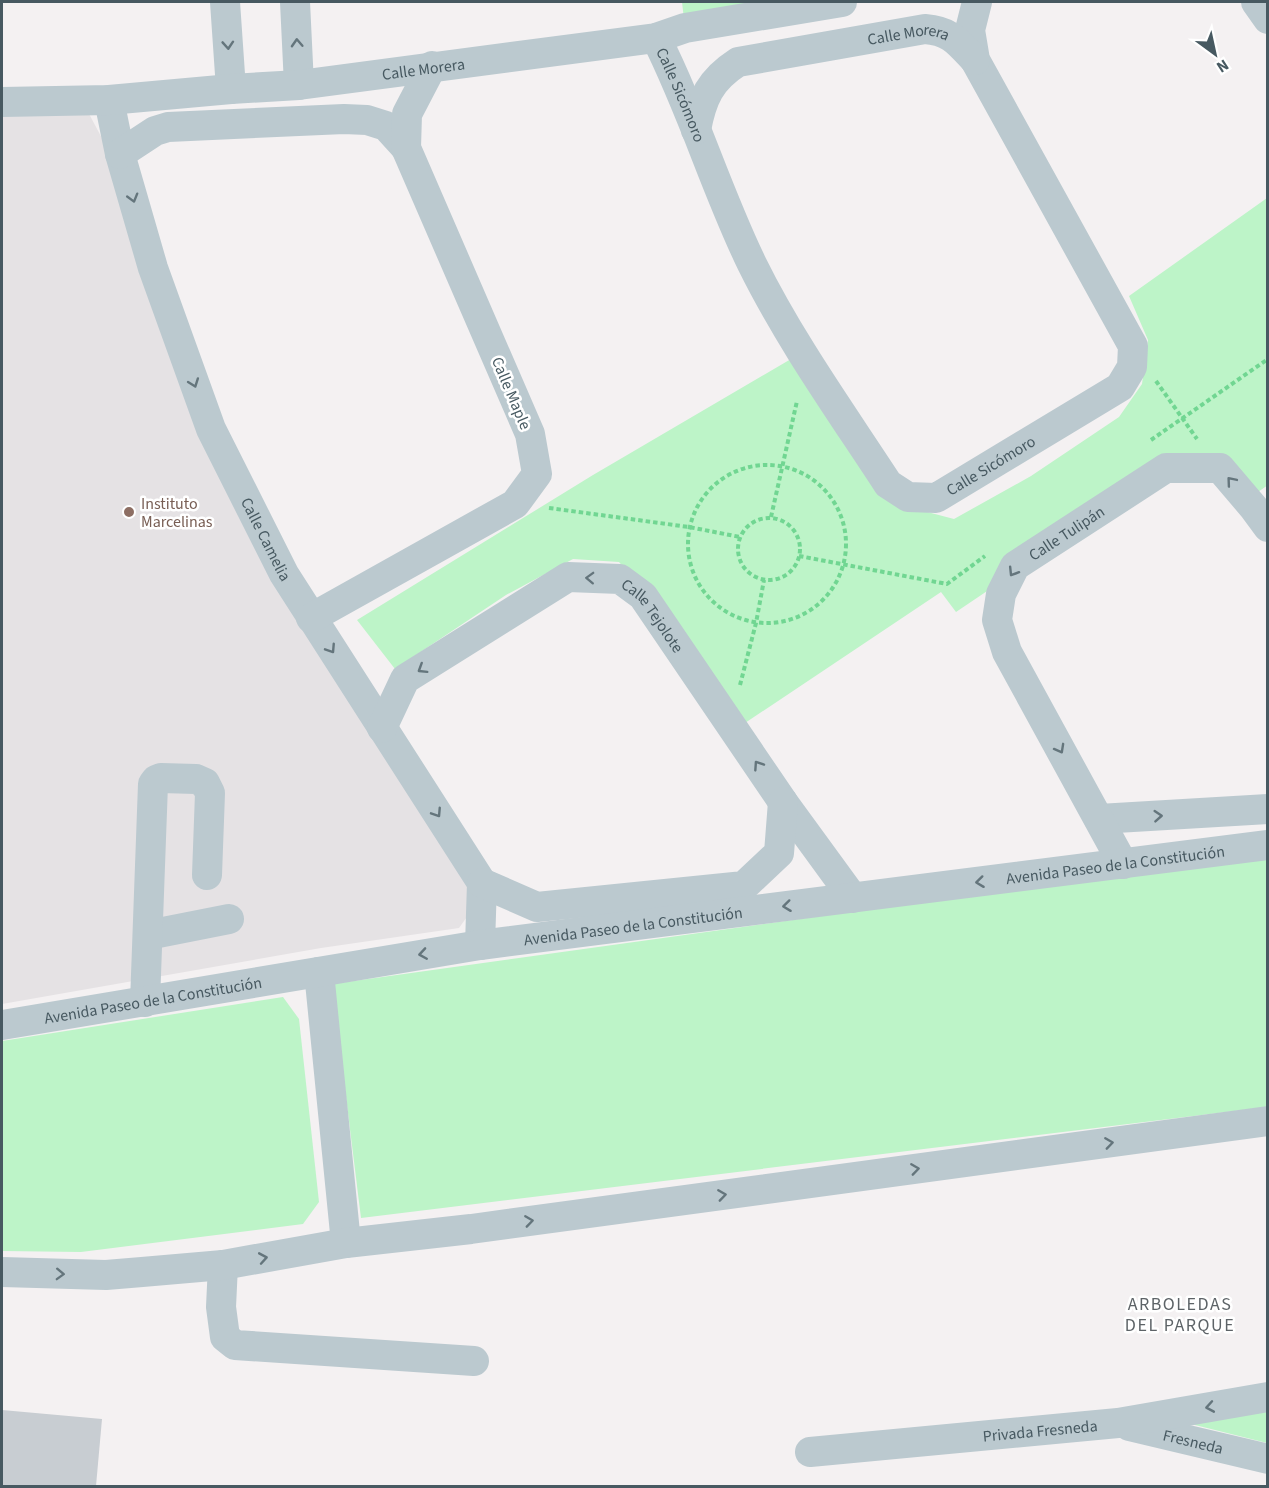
<svg xmlns="http://www.w3.org/2000/svg" width="1269" height="1488" font-family="'Source Sans 3',sans-serif">
<style>
.education{fill:#e5e2e4}
.green{fill:#bdf4c8}
.building{fill:#c8cdd2}
.lines{fill:none;stroke-linecap:round;stroke-linejoin:round}
.path{stroke:#71d692;stroke-width:4;stroke-dasharray:4.5 3;stroke-linecap:butt}
.minor{stroke:#bbc9cf;stroke-width:30}
.oneway{stroke:#64757c}
.education-dot{fill:#8d6e63;stroke:#fff;stroke-width:2}
.labels{text-anchor:middle;stroke-width:5;stroke-linejoin:round;paint-order:stroke}
.street-label{font-size:16px;fill:#475961;stroke:#fff}
.education-label{font-size:16px;fill:#785e54;stroke:#fff;text-anchor:start}
.neighbourhood-label{font-size:18px;letter-spacing:1.5px;fill:#5d6367;stroke:#fff}
</style>
<rect width="100%" height="100%" fill="#f4f1f2"/>
<path class="education" d="M2 112H88L127 185 289 586 489 886 459 928 321 948 2 1004Z"/>
<g class="green">
<path d="M682 2H842L685 28Z"/>
<path d="M1267 198 1268 485 1258 492 1173 466 956 612 941 592 742 725 685 637 619 562 573 559 506 595 395 669 357 620 593 475 791 359 912 508 954 519 1031 476 1119 417 1142 384 1148 340 1129 296Z"/>
<path d="M1267 854V1107L361 1218 332 984Z"/>
<path d="M283 997 299 1019 319 1202 303 1224 81 1252 2 1251V1041Z"/>
<path d="M1267 1404V1443L1167 1418Z"/>
</g>
<path class="building" d="M2 1410 102 1419 96 1486H2Z"/>
<g class="lines">
<g class="path">
<path d="M1156 381 1197 439"/>
<path d="M1151 440 1268 359"/>
<circle cx="767" cy="544" r="79"/>
<path d="M549 508 689 527 740 537"/>
<path d="M771 517 797 401"/>
<circle cx="769" cy="549" r="31"/>
<path d="M799 556 947 584 985 556"/>
<path d="M740 685 756 623 764 580"/>
</g>
<g class="minor">
<path d="M225 2 231 89"/>
<path d="M295 2 299 85"/>
<path d="M1256 2 1268 19"/>
<path id="s1" d="M656 38C693 111 716 190 752 264 790 341 841 412 888 484L908 497 936 498 1120 387 1132 367 1133 346 975 60 970 30 977 2"/>
<path id="s2" d="M109 100 120 154 153 268 211 429 284 574 482 883 480 945"/>
<path id="s3" d="M2 102 109 100 231 89 299 85 656 38 685 28 842 2"/>
<path id="s4" d="M696 130C702 98 710 80 738 62L925 29C951 31 958 42 975 60"/>
<path d="M120 154 155 131 168 127 344 119 367 120 386 126 406 148"/>
<path d="M311 618 515 504 537 474 530 434 406 148 407 114 432 66"/>
<path id="s5" d="M382 728 405 679 568 577 620 579 643 596 783 802 853 898"/>
<path d="M1099 819 1268 809"/>
<path id="s6" d="M1123 864 1007 652 997 620 1001 594 1015 566 1166 468H1220L1254 508 1268 527"/>
<path d="M482 883 537 907 744 886 779 853 783 802"/>
<path d="M148 935 229 919"/>
<path d="M319 972 346 1243"/>
<path d="M145 1002 153 784 156 780 161 778 196 779 205 783 210 793 207 875"/>
<path id="s7" d="M2 1025 480 945 1268 845"/>
<path d="M223 1265 221 1307 225 1337 235 1345 474 1361"/>
<path d="M2 1272 106 1275 142 1272 223 1265 346 1243 471 1229 1268 1121"/>
<path id="s8" d="M1129 1426 1268 1459"/>
<path id="s9" d="M810 1452 1118 1423 1268 1397"/>
</g>
</g>
<defs><path id="oneway-chevron" d="M-2-3.5L2.5 0L-2 3.5" fill="none" stroke-width="1.6" stroke-linecap="round" stroke-linejoin="round" transform="scale(1.5)"/></defs>
<g class="oneway">
<use href="#oneway-chevron" transform="translate(297 43) rotate(-93)"/>
<use href="#oneway-chevron" transform="translate(228 45) rotate(86)"/>
<use href="#oneway-chevron" transform="translate(133 198) rotate(74)"/>
<use href="#oneway-chevron" transform="translate(194 383) rotate(70)"/>
<use href="#oneway-chevron" transform="translate(1231 481) rotate(-130)"/>
<use href="#oneway-chevron" transform="translate(1013 572) rotate(122)"/>
<use href="#oneway-chevron" transform="translate(590 578) rotate(-178)"/>
<use href="#oneway-chevron" transform="translate(331 649) rotate(57)"/>
<use href="#oneway-chevron" transform="translate(422 669) rotate(148)"/>
<use href="#oneway-chevron" transform="translate(1060 749) rotate(61)"/>
<use href="#oneway-chevron" transform="translate(758 765) rotate(-124)"/>
<use href="#oneway-chevron" transform="translate(437 813) rotate(57)"/>
<use href="#oneway-chevron" transform="translate(1158 816) rotate(-4)"/>
<use href="#oneway-chevron" transform="translate(980 882) rotate(173)"/>
<use href="#oneway-chevron" transform="translate(787 906) rotate(173)"/>
<use href="#oneway-chevron" transform="translate(423 954) rotate(171)"/>
<use href="#oneway-chevron" transform="translate(1109 1143) rotate(-8)"/>
<use href="#oneway-chevron" transform="translate(915 1169) rotate(-8)"/>
<use href="#oneway-chevron" transform="translate(722 1195) rotate(-8)"/>
<use href="#oneway-chevron" transform="translate(529 1221) rotate(-8)"/>
<use href="#oneway-chevron" transform="translate(263 1258) rotate(-10)"/>
<use href="#oneway-chevron" transform="translate(60 1274) rotate(2)"/>
<use href="#oneway-chevron" transform="translate(1210 1407) rotate(170)"/>
</g>
<circle class="education-dot" cx="129" cy="512" r="6"/>
<g class="labels">
<g class="street-label">
<text dy="6" stroke="none"><textPath href="#s4" startOffset="256">Calle Morera</textPath></text>
<text dy="6" stroke="none"><textPath href="#s3" startOffset="423">Calle Morera</textPath></text>
<text dy="6" stroke="none"><textPath href="#s1" startOffset="62">Calle Sicómoro</textPath></text>
<text transform="translate(512 393) rotate(67)" y="6">Calle Maple</text>
<text dy="6" stroke="none"><textPath href="#s1" startOffset="620">Calle Sicómoro</textPath></text>
<text dy="6" stroke="none"><textPath href="#s6" startOffset="394">Calle Tulipán</textPath></text>
<text dy="6" stroke="none"><textPath href="#s2" startOffset="468">Calle Camelia</textPath></text>
<text dy="6" stroke="none"><textPath href="#s5" startOffset="348">Calle Tejolote</textPath></text>
<text dy="6" stroke="none"><textPath href="#s7" startOffset="1125">Avenida Paseo de la Constitución</textPath></text>
<text dy="6" stroke="none"><textPath href="#s7" startOffset="639">Avenida Paseo de la Constitución</textPath></text>
<text dy="6" stroke="none"><textPath href="#s7" startOffset="153">Avenida Paseo de la Constitución</textPath></text>
<text dy="6" stroke="none"><textPath href="#s9" startOffset="231">Privada Fresneda</textPath></text>
<text dy="6" stroke="none"><textPath href="#s8" startOffset="66">Fresneda</textPath></text>
</g>
<g class="education-label">
<text x="141" y="509">Instituto<tspan x="141" dy="18">Marcelinas</tspan></text>
</g>
<g class="neighbourhood-label">
<text x="1180" y="1310">ARBOLEDAS<tspan x="1180" dy="21">DEL PARQUE</tspan></text>
</g>
</g>
<rect width="1269" height="1488" fill="none" stroke="#475961" stroke-width="6"/>
<g transform="translate(1215 54) rotate(147)" stroke="#ffffff" stroke-width="4.5" paint-order="stroke">
<path d="M0-4.5L10 22L0 15L-10 22Z" fill="#475961"/>
<text y="-9" font-size="16" font-weight="bold" text-anchor="middle" fill="#475961">N</text>
</g>
</svg>
